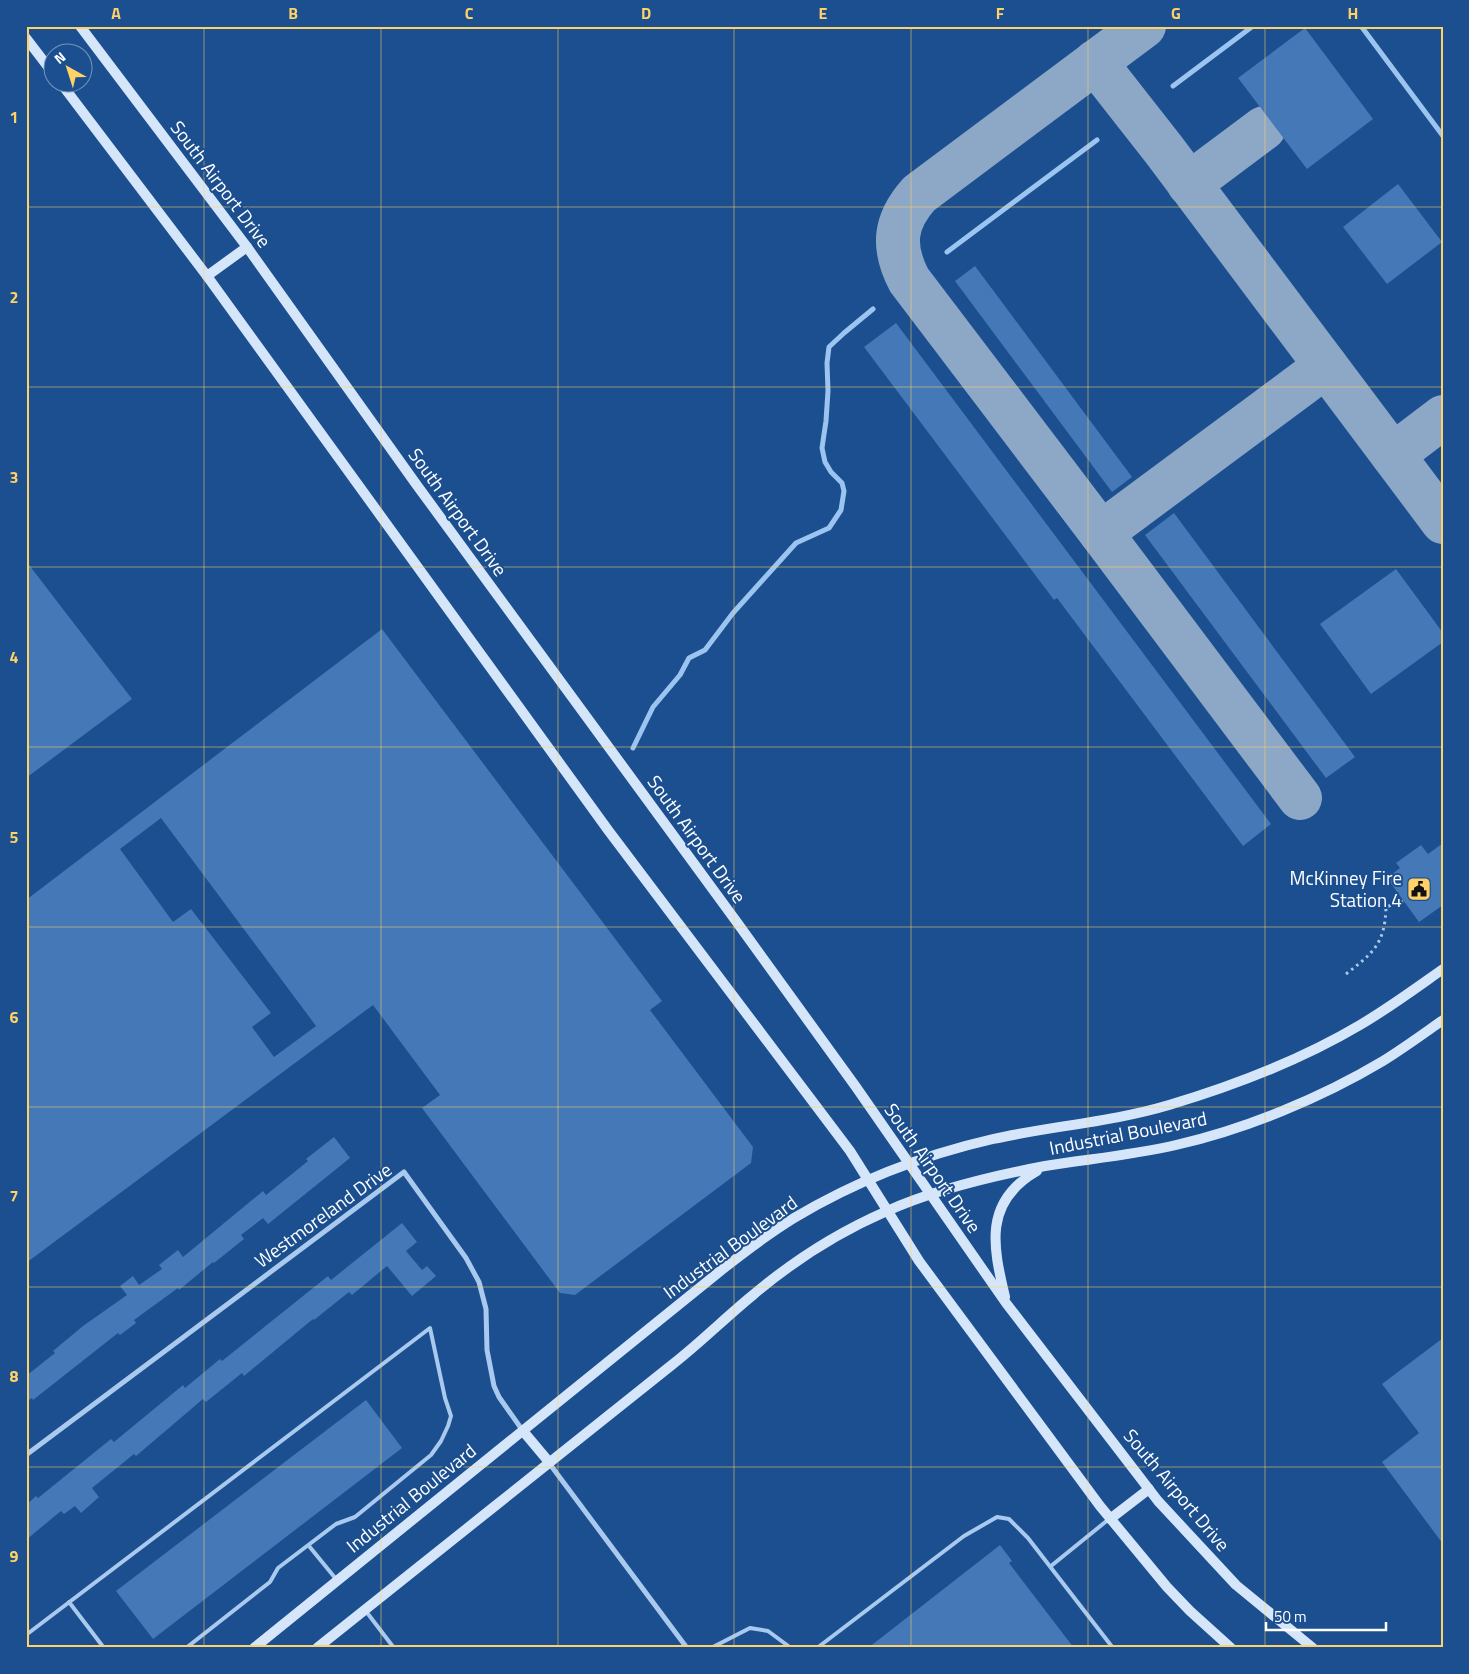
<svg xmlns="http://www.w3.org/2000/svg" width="1469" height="1674" font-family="'Titillium Web',sans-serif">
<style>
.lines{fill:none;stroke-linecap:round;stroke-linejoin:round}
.stream{stroke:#9cc4f0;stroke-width:5}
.taxiway{stroke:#8da7c7;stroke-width:44}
.building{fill:#4478b7;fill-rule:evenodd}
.path{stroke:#a9c9ee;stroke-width:3;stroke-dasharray:2.5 4;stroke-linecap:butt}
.lane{stroke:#a9c9ee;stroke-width:4}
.street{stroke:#a9c9ee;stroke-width:5}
.secondary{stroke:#d6e6fa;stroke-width:10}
.grid{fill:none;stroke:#ffd166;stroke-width:1;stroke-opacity:0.55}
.labels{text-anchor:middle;stroke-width:4;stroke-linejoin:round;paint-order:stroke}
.street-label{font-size:19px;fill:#fff;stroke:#1b4f8f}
.poi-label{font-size:19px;fill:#fff;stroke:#1b4f8f;text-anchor:end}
.neatline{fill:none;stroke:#ffd166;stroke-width:2}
.grid-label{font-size:16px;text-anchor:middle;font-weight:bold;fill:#ffd166}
</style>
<rect width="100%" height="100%" fill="#1b4f8f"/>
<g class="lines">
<g class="stream">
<path d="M1361 26 1443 136"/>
<path d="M1173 86 1253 26"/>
<path d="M947 252 1097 140"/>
<path d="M633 748 653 707 680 675 689 658 705 650 733 613 796 543 829 528 841 510 844 491 842 483 831 472 825 462 822 448 826 421 828 391 827 363 829 347 844 333 873 309"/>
</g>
<g class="taxiway">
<path d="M1144 26 919 194C894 222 892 247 909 280L1101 533 1300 798"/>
<path d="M1095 62 1164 150 1443 522"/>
<path d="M1189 184 1264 128"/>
<path d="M1393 455 1443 417"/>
<path d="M1101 533 1326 366"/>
</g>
</g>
<g class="building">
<path d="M1305 28 1373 119 1307 169 1238 78Z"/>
<path d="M1398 184 1442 242 1387 284 1343 227Z"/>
<path d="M975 266 1132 477 1112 492 955 281Z"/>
<path d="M896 323 1271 824 1243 846 1057 598 1054 600 864 347Z"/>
<path d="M1174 513 1355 757 1326 778 1145 535Z"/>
<path d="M26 561 132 699 26 778Z"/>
<path d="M1396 569 1443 633V642L1371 694 1320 624Z"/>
<path d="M382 629 662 1001 650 1010 753 1147 751 1163 575 1295 560 1293 422 1108 440 1095 373 1005 26 1263V900ZM161 818 316 1026 274 1057 252 1027 271 1013 191 909 173 922 120 849Z"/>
<path d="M1443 843V905L1419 922 1387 878 1400 868 1396 863 1421 845 1428 854Z"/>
<path d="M334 1137 350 1158 268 1224 263 1218 241 1235 244 1239 214 1263 213 1262 179 1290 178 1288 134 1320 136 1323 120 1335 118 1333 33 1400 32 1398 26 1402V1376L55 1353 53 1351 83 1326 127 1295 120 1286 133 1276 139 1285 162 1269 159 1265 178 1250 183 1257 263 1191 266 1195 308 1161 306 1159Z"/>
<path d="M402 1223 417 1242 406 1251 422 1270 427 1266 436 1276 412 1296 387 1266 352 1295 349 1292 314 1320 313 1319 244 1376 242 1373 206 1402 203 1399 136 1456 134 1454 92 1488 99 1497 81 1513 75 1506 64 1514 61 1511 26 1540V1505L36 1496 38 1498 111 1439 114 1442 183 1385 185 1388 220 1359 222 1361 328 1276 331 1280Z"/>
<path d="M1443 1338V1544L1382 1462 1419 1433 1382 1384Z"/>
<path d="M366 1400 402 1448 153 1639 116 1591Z"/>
<path d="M1000 1545 1012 1561 1009 1563 1074 1648H868Z"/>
</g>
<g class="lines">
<path class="path" d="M1346 974C1373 953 1385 944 1386 907L1404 901"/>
<g class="lane">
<path d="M309 1546 336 1579"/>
<path d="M1051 1566 1109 1519"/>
<path d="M69 1602 104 1648"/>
<path d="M365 1610 394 1648"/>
<path d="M26 1635 430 1328 445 1398 451 1416 448 1426 441 1441 431 1455 355 1517 336 1524 278 1568 270 1582 186 1648"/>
<path d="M711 1648 750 1628 768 1631 791 1648"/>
<path d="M817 1648 964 1536 997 1517 1009 1519 1028 1538 1113 1648"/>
</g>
<g class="street">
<path d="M26 1455 404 1172 466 1258 479 1282 486 1309 487 1350 494 1386 499 1397 523 1431"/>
<path d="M549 1463 687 1648"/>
</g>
<g class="secondary">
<path d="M80 26 247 247 416 484 736 921 856 1087 1006 1303 1158 1501 1236 1585 1313 1648"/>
<path d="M26 38 52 72"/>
<path d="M60 82 207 276 608 830 850 1151 919 1261 1100 1506 1167 1587 1190 1611 1231 1648"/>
<path d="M207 276 247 247"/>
<path d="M1005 1297C993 1246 983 1202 1037 1171"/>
<path d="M523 1431 549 1462"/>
<path d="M1110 1519 1149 1489"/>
<path d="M254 1648 719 1272C743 1253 768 1234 794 1218 856 1181 923 1155 993 1139 1052 1126 1112 1122 1169 1105 1236 1085 1301 1060 1360 1025 1389 1008 1416 988 1443 969"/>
<path d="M317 1648C435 1553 555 1459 673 1364 701 1342 726 1317 753 1295 793 1261 839 1232 887 1211 936 1189 992 1176 1045 1166 1089 1159 1133 1155 1176 1145 1246 1129 1321 1098 1383 1061 1404 1048 1423 1034 1443 1020"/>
</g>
</g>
<path class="grid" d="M204 26V1648M381 26V1648M558 26V1648M734 26V1648M911 26V1648M1088 26V1648M1265 26V1648M26 207H1443M26 387H1443M26 567H1443M26 747H1443M26 927H1443M26 1107H1443M26 1287H1443M26 1467H1443"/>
<defs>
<g id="civic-square" transform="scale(1.25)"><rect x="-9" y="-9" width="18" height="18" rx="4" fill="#ffd166" stroke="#1b4f8f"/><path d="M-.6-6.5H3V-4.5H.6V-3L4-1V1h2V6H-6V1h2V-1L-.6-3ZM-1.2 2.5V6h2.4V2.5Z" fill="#111"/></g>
</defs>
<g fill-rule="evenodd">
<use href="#civic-square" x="1419" y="889"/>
</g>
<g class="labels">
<g class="street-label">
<text transform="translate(221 184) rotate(53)" y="7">South Airport Drive</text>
<text transform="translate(458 512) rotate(54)" y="7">South Airport Drive</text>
<text transform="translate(697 839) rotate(54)" y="7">South Airport Drive</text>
<text transform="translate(1128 1133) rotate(-11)" y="7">Industrial Boulevard</text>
<text transform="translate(933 1168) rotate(55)" y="7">South Airport Drive</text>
<text transform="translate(323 1215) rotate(-36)" y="7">Westmoreland Drive</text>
<text transform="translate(730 1247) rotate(-36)" y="7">Industrial Boulevard</text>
<text transform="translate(1177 1490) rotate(50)" y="7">South Airport Drive</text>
<text transform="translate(411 1498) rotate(-39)" y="7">Industrial Boulevard</text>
</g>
<g class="poi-label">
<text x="1402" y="885">McKinney Fire<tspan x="1402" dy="22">Station 4</tspan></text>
</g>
</g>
<rect width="1469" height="1674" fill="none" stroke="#1b4f8f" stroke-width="55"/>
<g transform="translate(68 68) rotate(321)"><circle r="24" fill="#1b4f8f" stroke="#7695bc"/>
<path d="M0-4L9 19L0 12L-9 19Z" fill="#ffd166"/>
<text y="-8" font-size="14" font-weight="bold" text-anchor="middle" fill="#ffffff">N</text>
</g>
<path d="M1266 1622v8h120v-8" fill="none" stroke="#ffffff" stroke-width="2.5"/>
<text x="1274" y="1622" font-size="15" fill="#ffffff" stroke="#1b4f8f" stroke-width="4" paint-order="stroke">50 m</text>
<rect x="28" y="28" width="1414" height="1618" class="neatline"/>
<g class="grid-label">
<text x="116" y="19">A</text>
<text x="293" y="19">B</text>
<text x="469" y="19">C</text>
<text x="646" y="19">D</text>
<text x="823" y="19">E</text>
<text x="1000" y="19">F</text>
<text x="1176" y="19">G</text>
<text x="1353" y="19">H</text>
<text x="14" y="123">1</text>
<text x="14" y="303">2</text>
<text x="14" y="483">3</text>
<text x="14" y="663">4</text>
<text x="14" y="843">5</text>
<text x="14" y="1023">6</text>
<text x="14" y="1202">7</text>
<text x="14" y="1382">8</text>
<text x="14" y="1562">9</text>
</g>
</svg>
